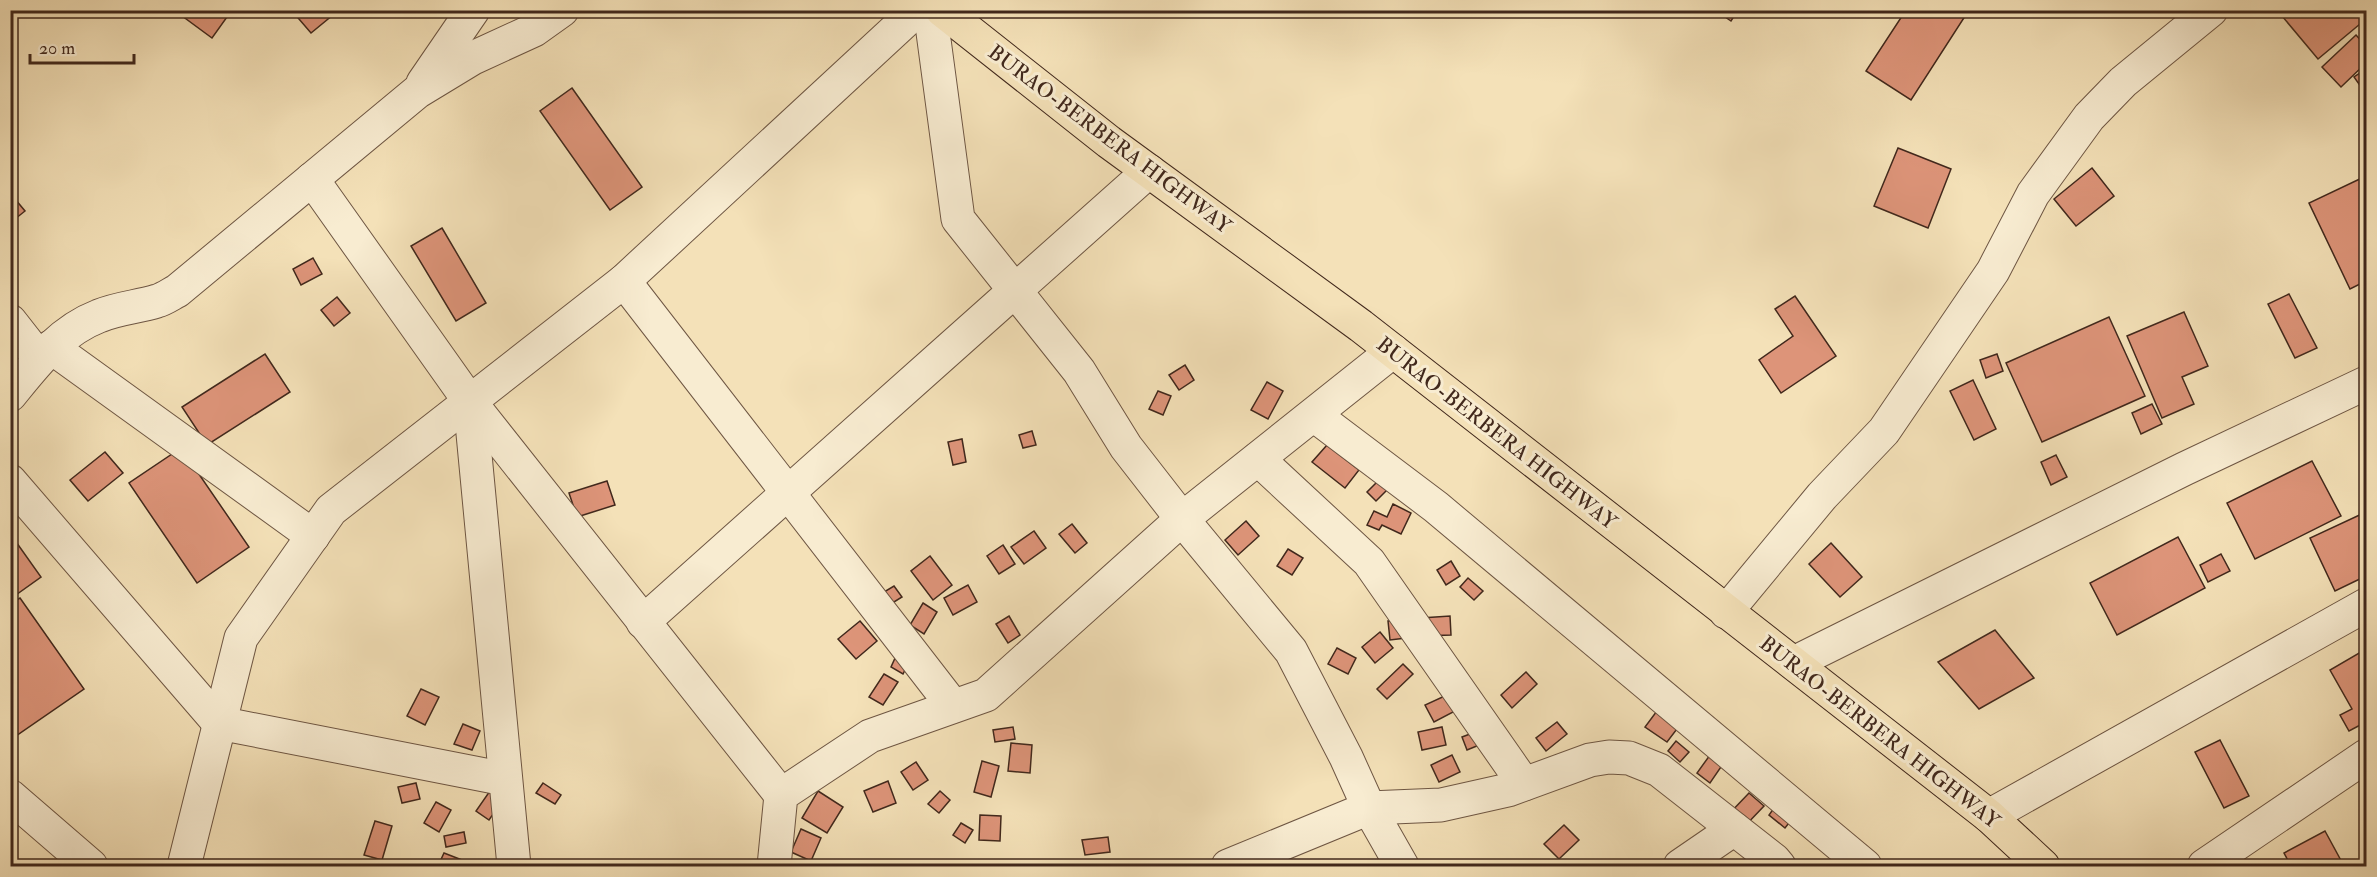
<svg xmlns="http://www.w3.org/2000/svg" width="2377" height="877" font-family="'IM FELL Double Pica',serif">
<style>
.building{fill:#dd9479;stroke:#41281c;stroke-width:1.5}
.lines{fill:none;stroke-linecap:round;stroke-linejoin:round}
.minor-casing{stroke:#6e5643;stroke-width:35}
.highway-casing{stroke:#41281c;stroke-width:35}
.minor{stroke:#f8ecd1;stroke-width:33}
.highway{stroke:#f4e1b8;stroke-width:33}
.labels{text-anchor:middle;stroke-width:6;stroke-linejoin:round;paint-order:stroke}
.street-label{font-size:21px;fill:#41281c;stroke:#f8ecd1}
</style>
<rect width="100%" height="100%" fill="#f4e1b8"/>
<filter id="stains"><feTurbulence type="fractalNoise" baseFrequency=".00333" numOctaves="4"/><feColorMatrix values="0 0 0 0 .2 0 0 0 0 .09 0 0 0 0 .02 0 0 0 .5 -.17"/></filter>
<radialGradient id="worn" r=".72"><stop offset=".6" stop-color="#630" stop-opacity="0"/><stop offset="1" stop-color="#630" stop-opacity=".3"/></radialGradient>
<g class="building">
<path d="M174 10H232L212 38Z"/>
<path d="M295 10H339L311 33 293 12Z"/>
<path d="M1715 10H1738L1731 21Z"/>
<path d="M1906 10H1969L1911 100 1866 71Z"/>
<path d="M2277 10H2366V19L2318 59Z"/>
<path d="M2356 35 2366 46V63L2341 87 2322 67Z"/>
<path d="M2366 69V94L2354 77Z"/>
<path d="M572 88 642 187 610 210 540 111Z"/>
<path d="M1898 148 1951 169 1928 228 1874 206Z"/>
<path d="M2092 168 2114 196 2076 226 2054 199Z"/>
<path d="M2366 176V281L2350 289 2309 203Z"/>
<path d="M10 193 25 211 10 223Z"/>
<path d="M442 228 486 303 456 321 411 246Z"/>
<path d="M313 258 322 274 301 285 293 269Z"/>
<path d="M2289 294 2317 348 2295 358 2268 304Z"/>
<path d="M1795 296 1836 356 1781 393 1759 360 1793 336 1775 309Z"/>
<path d="M337 297 350 313 334 326 321 310Z"/>
<path d="M2184 312 2208 366 2182 377 2194 404 2162 418 2127 336Z"/>
<path d="M2109 317 2145 396 2042 442 2006 363Z"/>
<path d="M265 354 290 392 207 445 182 407Z"/>
<path d="M1997 354 2003 371 1986 378 1980 360Z"/>
<path d="M1185 365 1194 380 1179 390 1169 375Z"/>
<path d="M1973 380 1996 429 1974 440 1950 391Z"/>
<path d="M1267 382 1283 391 1268 419 1251 410Z"/>
<path d="M1158 391 1171 396 1163 415 1149 409Z"/>
<path d="M2152 404 2162 424 2141 434 2132 413Z"/>
<path d="M1032 431 1036 445 1023 448 1019 435Z"/>
<path d="M962 439 966 462 953 465 948 442Z"/>
<path d="M1327 445 1359 470 1345 488 1312 462Z"/>
<path d="M181 448 249 547 197 583 129 483Z"/>
<path d="M105 452 123 473 88 501 70 480Z"/>
<path d="M2056 455 2067 477 2051 485 2041 462Z"/>
<path d="M2312 461 2341 516 2255 559 2227 503Z"/>
<path d="M1382 477 1391 486 1376 501 1367 492Z"/>
<path d="M607 481 615 505 577 517 569 493Z"/>
<path d="M1393 504 1411 513 1401 534 1382 525 1379 530 1367 525 1374 511 1387 517Z"/>
<path d="M2366 512V576L2335 591 2310 538Z"/>
<path d="M1246 521 1259 536 1238 555 1225 540Z"/>
<path d="M1072 524 1087 543 1075 553 1059 534Z"/>
<path d="M1034 531 1046 548 1024 564 1011 547Z"/>
<path d="M2178 537 2205 588 2117 635 2090 583Z"/>
<path d="M14 539 41 577 13 597 10 593V541Z"/>
<path d="M1831 543 1862 577 1840 597 1809 564Z"/>
<path d="M1003 545 1015 564 999 574 987 556Z"/>
<path d="M1288 549 1303 558 1292 575 1277 566Z"/>
<path d="M2221 554 2230 571 2208 582 2200 565Z"/>
<path d="M930 556 952 585 933 600 911 571Z"/>
<path d="M1451 561 1460 576 1446 585 1437 570Z"/>
<path d="M1468 578 1483 591 1474 600 1460 587Z"/>
<path d="M968 585 977 602 953 615 944 598Z"/>
<path d="M894 586 902 597 886 607 879 595Z"/>
<path d="M20 598 84 689 10 740V604Z"/>
<path d="M923 603 937 612 924 634 910 625Z"/>
<path d="M1009 616 1020 635 1008 643 996 624Z"/>
<path d="M1450 616 1451 635 1422 636 1421 618Z"/>
<path d="M1404 620 1406 638 1390 640 1388 621Z"/>
<path d="M860 621 877 641 856 659 838 639Z"/>
<path d="M1995 630 2034 678 1979 709 1938 662Z"/>
<path d="M1380 632 1393 648 1375 663 1362 647Z"/>
<path d="M1337 648 1356 658 1348 674 1328 664Z"/>
<path d="M2366 649V722L2349 731 2340 715 2352 709 2330 670Z"/>
<path d="M896 656 909 662 903 674 891 667Z"/>
<path d="M1403 664 1413 674 1387 699 1377 689Z"/>
<path d="M1526 672 1537 684 1512 708 1501 695Z"/>
<path d="M884 674 898 682 883 705 869 697Z"/>
<path d="M421 689 439 697 425 725 407 716Z"/>
<path d="M1671 692 1693 708 1667 742 1645 727Z"/>
<path d="M1449 694 1457 710 1434 722 1425 705Z"/>
<path d="M1557 722 1567 734 1546 751 1536 738Z"/>
<path d="M463 724 480 731 472 750 454 744Z"/>
<path d="M1013 727 1015 739 995 742 993 730Z"/>
<path d="M1442 727 1446 745 1422 750 1418 732Z"/>
<path d="M1478 731 1484 743 1467 750 1462 737Z"/>
<path d="M2220 740 2249 796 2224 808 2195 752Z"/>
<path d="M1676 741 1689 752 1680 762 1668 751Z"/>
<path d="M1011 743 1032 745 1030 773 1008 771Z"/>
<path d="M1452 755 1460 772 1439 782 1431 765Z"/>
<path d="M1710 755 1723 764 1710 783 1697 773Z"/>
<path d="M982 761 999 766 991 797 974 792Z"/>
<path d="M916 762 928 780 913 790 901 772Z"/>
<path d="M888 781 896 803 873 812 864 791Z"/>
<path d="M416 783 420 799 402 803 398 787Z"/>
<path d="M543 783 561 795 555 804 536 793Z"/>
<path d="M492 788 505 797 489 820 476 811Z"/>
<path d="M818 791 843 807 827 833 802 818Z"/>
<path d="M940 791 950 800 939 813 928 804Z"/>
<path d="M1749 793 1764 806 1743 828 1728 815Z"/>
<path d="M1779 801 1796 814 1785 828 1769 815Z"/>
<path d="M436 802 451 810 439 832 424 823Z"/>
<path d="M980 815 1001 816 1000 841 979 840Z"/>
<path d="M375 821 392 826 382 860 364 855Z"/>
<path d="M961 823 973 830 965 843 953 835Z"/>
<path d="M1564 825 1579 840 1559 859 1544 844Z"/>
<path d="M801 829 821 838 811 861 791 852Z"/>
<path d="M2325 831 2344 866H2291L2284 853Z"/>
<path d="M464 832 466 843 446 847 444 836Z"/>
<path d="M1108 837 1110 852 1085 855 1082 840Z"/>
<path d="M444 853 462 860 460 866H438Z"/>
</g>
<g class="lines">
<g class="minor-casing">
<g id="minor">
<path d="M930 10 958 219 1079 371 1126 447 1182 519 1291 651 1346 757 1369 808 1402 866"/>
<path d="M423 83 473 10"/>
<path d="M312 179 470 402 781 795"/>
<path d="M624 281 953 706"/>
<path d="M10 321 39 358"/>
<path d="M51 347 313 536"/>
<path d="M10 395C36 363 60 331 99 316 118 308 138 307 157 301 164 299 171 294 177 291L417 92 473 58 534 30 562 10"/>
<path d="M470 402 514 866"/>
<path d="M1314 415 1436 507 1865 866"/>
<path d="M1258 459 1369 562 1524 784"/>
<path d="M10 481 219 723 505 779"/>
<path d="M1726 612 1822 496 1884 431 1993 271 2033 194 2089 117 2123 82 2211 10"/>
<path d="M643 622 1149 171"/>
<path d="M1794 663 2184 469 2366 383"/>
<path d="M10 796 91 866"/>
<path d="M1989 816 2366 605"/>
<path d="M184 866 241 638 331 510 624 281 917 10"/>
<path d="M774 866 781 795 870 736 986 695 1182 519 1393 351"/>
<path d="M1228 866 1369 808 1441 805 1508 790 1590 760 1609 757 1629 758 1659 770 1774 860 1779 866"/>
<path d="M1680 866 1734 829"/>
<path d="M2204 866 2366 756"/>
</g>
</g>
<g class="highway-casing">
<path id="highway" d="M942 10 1109 142 1361 326 1989 816 2043 866"/>
</g>
<use href="#minor" class="minor"/>
<use href="#highway" class="highway"/>
</g>
<g class="labels">
<g class="street-label">
<text transform="translate(1110 139) rotate(37)" y="7">BURAO-BERBERA HIGHWAY</text>
<text transform="translate(1497 433) rotate(38)" y="7">BURAO-BERBERA HIGHWAY</text>
<text transform="translate(1880 732) rotate(38)" y="7">BURAO-BERBERA HIGHWAY</text>
</g>
</g>
<rect width="2377" height="877" fill="none" stroke="#f4e1b8" stroke-width="36"/>
<rect x="12" y="12" width="2353" height="853" fill="none" stroke="#41281c" stroke-width="3"/>
<rect x="18" y="18" width="2341" height="841" fill="none" stroke="#41281c" stroke-width="1.5"/>
<path d="M30 54v9h104v-9" fill="none" stroke="#41281c" stroke-width="3"/>
<text x="39" y="54" font-size="18" fill="#41281c" stroke="#f8ecd1" stroke-width="4.5" paint-order="stroke">20 m</text>
<rect width="100%" height="100%" filter="url(#stains)"/>
<rect width="100%" height="100%" fill="url(#worn)"/>
</svg>
